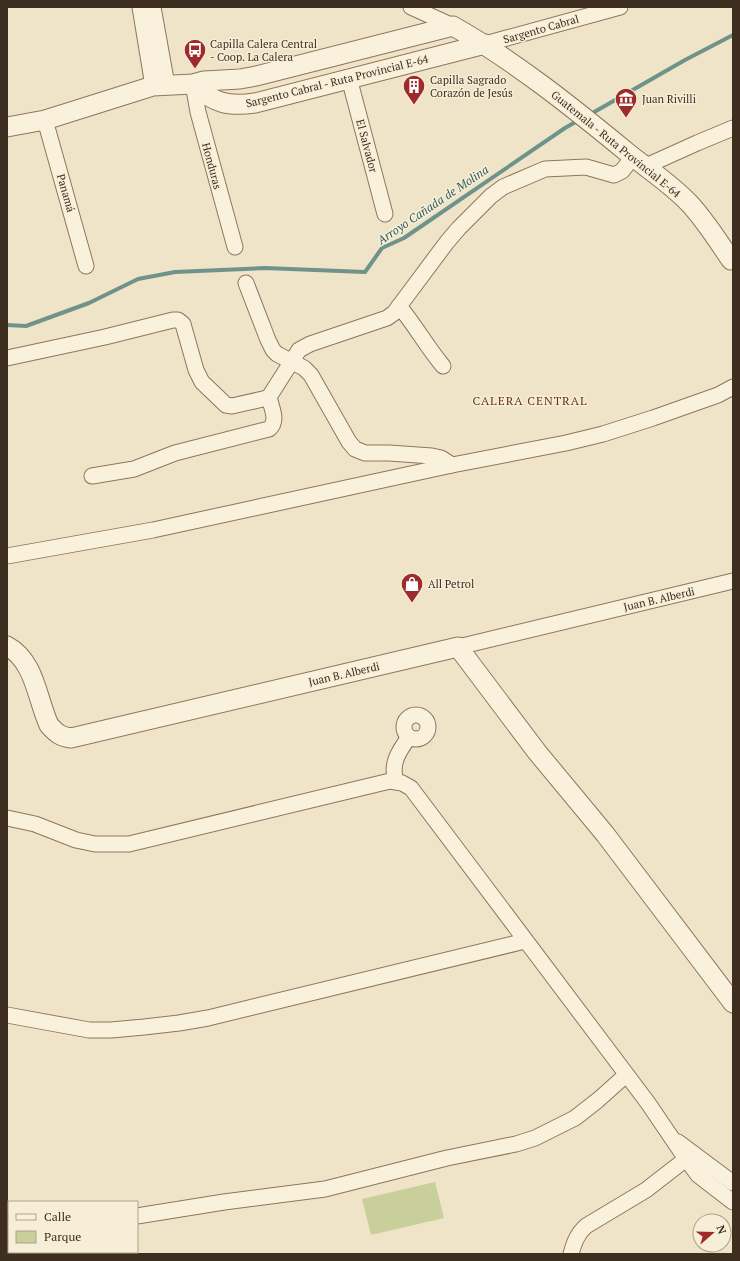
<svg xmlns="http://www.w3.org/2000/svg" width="740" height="1261" font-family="'PT Serif',serif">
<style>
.green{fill:#c9cf9b}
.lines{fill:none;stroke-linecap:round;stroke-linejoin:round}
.stream{stroke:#6f938a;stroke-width:4}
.minor-casing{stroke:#8d765c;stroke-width:17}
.tertiary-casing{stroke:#8d765c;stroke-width:21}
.minor{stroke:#faf1dc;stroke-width:15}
.tertiary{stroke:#faf1dc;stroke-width:19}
.labels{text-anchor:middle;stroke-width:3;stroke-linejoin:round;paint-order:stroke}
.street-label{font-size:11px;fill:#3d2e20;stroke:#f7eed8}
.poi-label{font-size:11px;fill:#3d2e20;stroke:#f7eed8;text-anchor:start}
.water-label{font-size:12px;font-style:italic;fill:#2f5d5a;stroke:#f7eed8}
.neighbourhood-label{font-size:12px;letter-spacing:1px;fill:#6b2e1e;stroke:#f7eed8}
</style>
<rect width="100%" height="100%" fill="#f0e4c8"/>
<path class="green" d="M435 1182 444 1218 371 1235 362 1199Z"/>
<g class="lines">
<g class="stream">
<path d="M589 115 685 60 733 35"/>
<path d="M7 325 26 326 89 303 138 279 175 272 265 268 365 272 382 248 404 238 565 128 579 120"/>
</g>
<g class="minor-casing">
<g id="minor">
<path d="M140 7 153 86"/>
<path d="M153 7 167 85"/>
<path d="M411 7 453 26"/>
<path d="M485 44 620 7"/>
<path d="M349 78 385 214"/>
<path d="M193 84 198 112 235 247"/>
<path d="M45 120 86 266"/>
<path d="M646 166 697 143 733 128"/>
<path d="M246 283 268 340 273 350 277 354 304 368 311 375 349 442 355 449 365 453H389L432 456 441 458 452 465"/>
<path d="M399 306C415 325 427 347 443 366"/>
<path d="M7 358 105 337 173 320H178L183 324 196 370 202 382 226 405 232 406 263 399 269 397 299 350 310 344 387 318 394 313 447 242 459 228 491 196 503 187 545 169 586 167 614 175 622 171 633 157"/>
<path d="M92 476 134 469 175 453 269 429C279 421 271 407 269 397"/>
<path d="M7 556 153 530 452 465 566 443 603 434 653 418 718 395 733 387"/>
<path d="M458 647 733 581"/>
<circle cx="416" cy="727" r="12"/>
<path d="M396 781C390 764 399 751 409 737"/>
<path d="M7 818 35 824 76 840 95 844H129L390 781 402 783 411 788 648 1103 686 1159 698 1175 733 1202"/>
<path d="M7 1015 89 1030H111L144 1027 179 1023 208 1018 525 941"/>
<path d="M678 1142 733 1183"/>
<path d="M137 1216 224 1202 325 1189 447 1158 516 1144 535 1138 575 1118 598 1100 626 1075"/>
<path d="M114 1252 115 1254"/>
<path d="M54 1254 56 1252"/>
<path d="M571 1254C574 1243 577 1234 586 1226L646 1190 686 1159"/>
</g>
</g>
<g class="tertiary-casing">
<g id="tertiary">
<path d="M193 84C213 103 228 107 255 103L485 44"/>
<path d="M7 127 45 120 153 86 193 84 204 81 240 79 256 76 453 26C516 62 572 107 628 153 648 169 671 184 689 203 705 220 718 241 731 260L733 259"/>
<path d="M7 646C35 661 37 699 49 725 56 733 61 737 71 738L458 647 537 752 605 834 733 1003"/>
</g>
</g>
<use href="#minor" class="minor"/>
<use href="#tertiary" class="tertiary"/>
</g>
<defs>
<g id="bus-pin" transform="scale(1.15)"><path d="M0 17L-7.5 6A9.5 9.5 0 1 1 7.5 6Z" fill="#9e2a2b" stroke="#f7eed8"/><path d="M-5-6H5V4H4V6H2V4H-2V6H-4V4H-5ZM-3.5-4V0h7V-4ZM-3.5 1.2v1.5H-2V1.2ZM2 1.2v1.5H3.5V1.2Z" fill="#fff"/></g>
<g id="building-pin" transform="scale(1.15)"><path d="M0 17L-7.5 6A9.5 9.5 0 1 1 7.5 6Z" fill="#9e2a2b" stroke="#f7eed8"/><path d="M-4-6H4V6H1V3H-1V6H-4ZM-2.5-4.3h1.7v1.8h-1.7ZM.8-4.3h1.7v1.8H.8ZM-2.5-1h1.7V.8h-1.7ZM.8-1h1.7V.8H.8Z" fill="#fff"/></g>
<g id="museum-pin" transform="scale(1.15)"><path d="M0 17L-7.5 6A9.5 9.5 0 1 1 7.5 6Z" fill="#9e2a2b" stroke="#f7eed8"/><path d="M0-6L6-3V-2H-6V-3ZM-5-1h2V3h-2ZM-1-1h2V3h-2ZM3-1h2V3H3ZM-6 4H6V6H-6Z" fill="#fff"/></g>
<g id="shop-pin" transform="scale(1.15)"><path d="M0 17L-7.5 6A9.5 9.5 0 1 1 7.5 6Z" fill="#9e2a2b" stroke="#f7eed8"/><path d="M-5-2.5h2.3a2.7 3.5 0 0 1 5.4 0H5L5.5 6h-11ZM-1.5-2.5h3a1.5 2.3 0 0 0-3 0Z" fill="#fff"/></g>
</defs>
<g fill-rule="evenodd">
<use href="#bus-pin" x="195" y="50"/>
<use href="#building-pin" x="414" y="86"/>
<use href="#museum-pin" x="626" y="99"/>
<use href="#shop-pin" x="412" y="584"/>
</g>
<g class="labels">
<g class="street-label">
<text transform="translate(541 29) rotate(-16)" y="4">Sargento Cabral</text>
<text transform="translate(337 81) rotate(-14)" y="4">Sargento Cabral - Ruta Provincial E-64</text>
<text transform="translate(616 144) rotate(39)" y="4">Guatemala - Ruta Provincial E-64</text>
<text transform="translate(367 146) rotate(75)" y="4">El Salvador</text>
<text transform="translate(212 166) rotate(75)" y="4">Honduras</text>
<text transform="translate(66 193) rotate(74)" y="4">Panamá</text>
<text transform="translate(659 599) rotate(-13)" y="4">Juan B. Alberdi</text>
<text transform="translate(344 674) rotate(-13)" y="4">Juan B. Alberdi</text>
</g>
<g class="poi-label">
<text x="210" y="48">Capilla Calera Central<tspan x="210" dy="13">- Coop. La Calera</tspan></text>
<text x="430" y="84">Capilla Sagrado<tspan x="430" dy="13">Corazón de Jesús</tspan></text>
<text x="642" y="103">Juan Rivilli</text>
<text x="428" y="588">All Petrol</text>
</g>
<g class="water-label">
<text transform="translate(433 205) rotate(-34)" y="4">Arroyo Cañada de Molina</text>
</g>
<g class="neighbourhood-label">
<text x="530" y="405">CALERA CENTRAL</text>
</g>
</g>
<rect width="740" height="1261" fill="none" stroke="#3d2e20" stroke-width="16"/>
<rect x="8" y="1201" width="130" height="52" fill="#f7eed8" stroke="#ada18e"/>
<rect x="16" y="1214" width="20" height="6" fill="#faf1dc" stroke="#ada18e"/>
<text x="44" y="1221" font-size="12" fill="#3d2e20">Calle</text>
<rect x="16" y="1231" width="20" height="12" fill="#c9cf9b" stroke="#ada18e"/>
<text x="44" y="1241" font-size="12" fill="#3d2e20">Parque</text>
<g transform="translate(712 1233) rotate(70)"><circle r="19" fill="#f7eed8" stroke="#ada18e"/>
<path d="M0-3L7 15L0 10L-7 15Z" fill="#9e2a2b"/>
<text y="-6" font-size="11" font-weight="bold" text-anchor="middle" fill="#3d2e20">N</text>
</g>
</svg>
